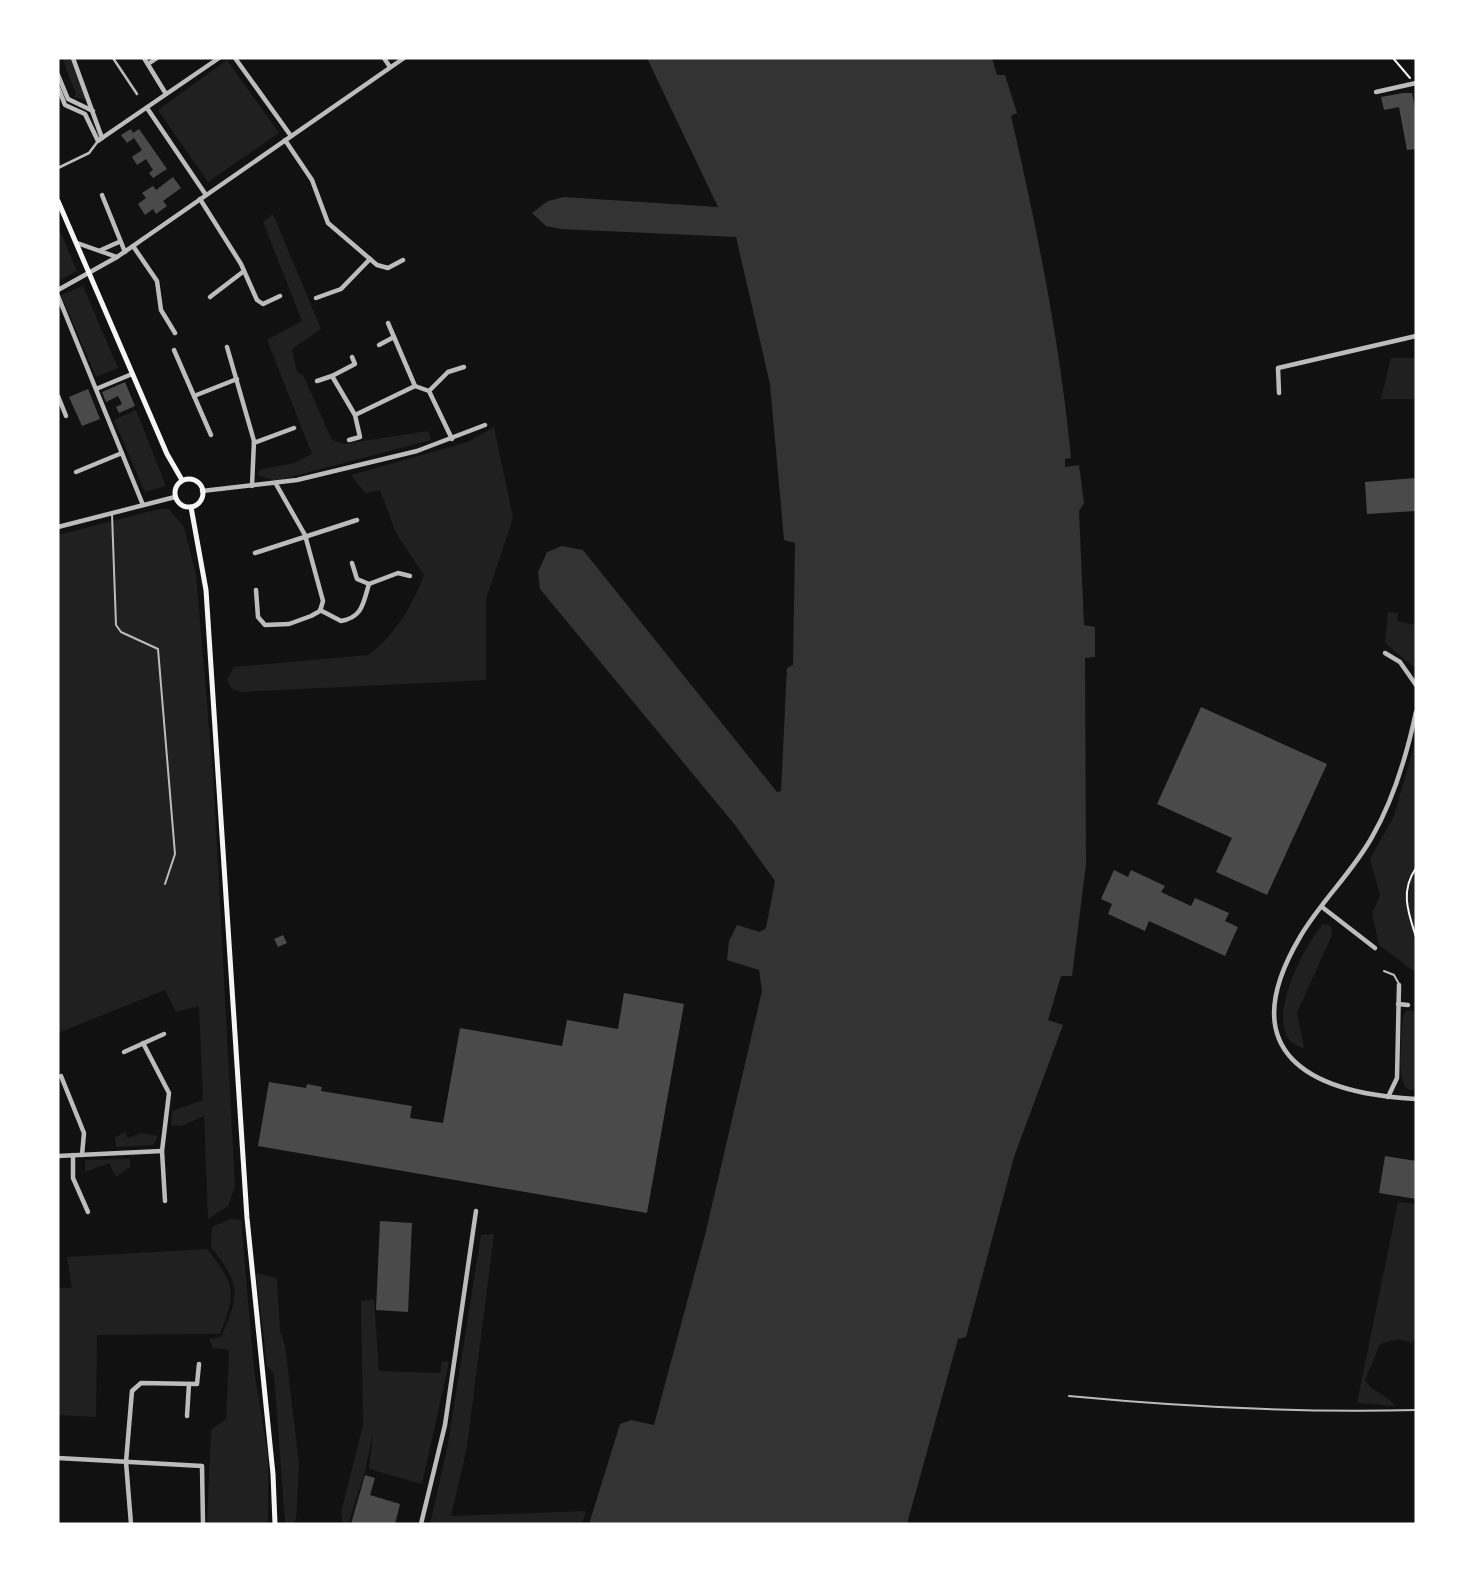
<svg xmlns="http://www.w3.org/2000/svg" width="1474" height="1582" font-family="Raleway,sans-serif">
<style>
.green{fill:#202020}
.water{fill:#333}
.building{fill:#4a4a4a}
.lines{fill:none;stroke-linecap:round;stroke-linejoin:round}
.path{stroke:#f5f5f5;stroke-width:2}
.service{stroke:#bcbcbc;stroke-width:2}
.pedestrian{stroke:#bcbcbc;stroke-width:2.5}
.minor{stroke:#bcbcbc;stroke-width:4.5}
.secondary{stroke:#f5f5f5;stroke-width:5}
</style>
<rect width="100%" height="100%" fill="#111"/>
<g class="green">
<path d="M62 58H71L87 100 74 97 76 94Z"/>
<path d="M227 60 279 133 208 182 158 110Z"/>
<path d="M273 214 321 329 292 349 297 372 303 375 332 440 344 444 428 431 431 440 275 481 258 475 259 470 294 463 312 454 267 340 302 321 263 222Z"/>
<path d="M58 226 77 271 60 280 58 274Z"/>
<path d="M83 286 118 368 96 377 61 295Z"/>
<path d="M1391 358H1416V399H1381Z"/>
<path d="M136 410 166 486 145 492 114 420Z"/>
<path d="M494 427 513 518 486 599V680L241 692 231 688 227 679 234 667 368 655C395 636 412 606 424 575L396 533 380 490 365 493 351 475 468 442Z"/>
<path d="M159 509H169L184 527 196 575 213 773 235 1186 228 1206 208 1219 204 1116 182 1126 171 1125 172 1111 203 1100 199 1006 176 1012 165 990 58 1033V535Z"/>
<path d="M1388 612 1398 613 1397 621 1416 625V669L1385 643Z"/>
<path d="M1416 739V973L1379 945 1372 914 1380 895 1370 859 1394 816Z"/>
<path d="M1323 924 1331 926 1332 935 1297 1013 1304 1048C1256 1037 1303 946 1323 924Z"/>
<path d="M1406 1011H1416V1089L1409 1090C1395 1082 1402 1032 1403 1016Z"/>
<path d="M125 1132 128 1138 141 1133 158 1136 153 1145 116 1147 115 1138Z"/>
<path d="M130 1159V1167L116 1177 109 1163 85 1172V1160Z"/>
<path d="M1398 1202 1416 1204V1336L1412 1343 1398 1339 1380 1344 1365 1380C1372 1393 1387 1393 1395 1406L1357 1403Z"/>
<path d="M231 1219 241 1220 254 1369 268 1456V1524H207L211 1430 226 1419 229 1350 213 1348 209 1339 221 1337C240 1294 241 1285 211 1247L212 1227Z"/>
<path d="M494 1234 467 1447 451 1516 586 1511 582 1524H430L448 1444 481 1235Z"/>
<path d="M207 1249C235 1285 237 1291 220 1334L97 1335 96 1417 58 1415V1288H72L67 1257Z"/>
<path d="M256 1273 277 1278 280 1331 285 1346 299 1463 296 1520 292 1523 285 1522 274 1374 267 1366Z"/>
<path d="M374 1299 379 1371 440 1373 442 1361 449 1362 422 1484 369 1469 373 1432 365 1471 348 1524H343L341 1512 363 1425 361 1301Z"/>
</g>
<path class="water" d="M647 58H992L997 75H1005L1017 113 1011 116C1037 229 1060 342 1071 458L1065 459V467L1079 465 1084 503 1079 511 1084 625 1095 627V657L1085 658 1086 864 1072 976H1061L1048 1020 1063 1025 1014 1157 966 1337 958 1339 907 1524H589L620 1424 631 1420 654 1425 705 1235 762 991 759 970 727 960 729 941 737 925 760 932 766 928 775 881 735 825 540 589 538 572 547 552 562 546 583 550 777 792 781 791 787 668 793 665 795 543 784 540 770 384 736 237 560 229 546 226 532 213 548 201 564 197 718 207Z"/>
<g class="building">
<path d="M1403 93H1412L1416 114V149L1407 150 1399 107 1384 110 1381 97Z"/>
<path d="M131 129 133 133 139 129 167 169 153 178 149 173 153 170 146 159 137 165 132 157 142 150 134 138 127 143 121 135Z"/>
<path d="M173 177 181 188 163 201 167 206 156 214 153 209 145 215 138 204 146 198 142 193 153 186 156 190Z"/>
<path d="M125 382 135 406 119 413 116 407 122 404 118 396 106 402 102 392Z"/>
<path d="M88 389 100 419 82 426 69 397Z"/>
<path d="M1416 478V511L1367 514 1365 482Z"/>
<path d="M1201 707 1327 764 1267 895 1216 872 1232 838 1157 804Z"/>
<path d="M1114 870 1128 877 1131 870 1165 886 1161 892 1191 906 1195 898 1229 913 1225 921 1238 927 1225 956 1149 921 1145 931 1108 914 1112 904 1101 899Z"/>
<path d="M283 935 287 943 278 947 274 939Z"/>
<path d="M624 993 684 1004 647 1213 258 1146 269 1082 306 1088 307 1084 322 1087 321 1091 412 1106 410 1118 443 1123 460 1028 562 1046 567 1020 618 1029Z"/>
<path d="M1385 1156 1416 1161V1199L1379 1193Z"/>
<path d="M380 1221 412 1223 408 1312 376 1310Z"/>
<path d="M365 1475 375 1478 370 1495 400 1504 395 1524H351Z"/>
</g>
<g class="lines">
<g class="path">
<path d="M1393 58 1410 78"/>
<path d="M1416 868C1400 891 1408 912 1416 937"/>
</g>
<g class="service">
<path d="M112 514 116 625 121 632 158 649 175 854 165 884"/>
<path d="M1384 971 1394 975 1399 984"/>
<path d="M1069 1396C1185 1407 1300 1413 1416 1410"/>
</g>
<g class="pedestrian">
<path d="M113 58 137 94"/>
<path d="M58 168 89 153 98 141"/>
</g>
<g class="minor">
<path d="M73 58 102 138"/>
<path d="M144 58 166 94"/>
<path d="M235 58 291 136"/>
<path d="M384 58 390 67"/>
<path d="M148 64 157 58"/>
<path d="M58 75 68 99 93 111"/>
<path d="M58 87 65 105 85 114 98 141 102 138"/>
<path d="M1376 92 1416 83"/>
<path d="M147 108 206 195"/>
<path d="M102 138 219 58"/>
<path d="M285 140 312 180 328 223 377 265 388 268 403 260"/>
<path d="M102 195 125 252"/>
<path d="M200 199 241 264 257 300 263 304 280 296"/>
<path d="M77 243 117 257"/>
<path d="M133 246 157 281 161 310 175 333"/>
<path d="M101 250 119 242"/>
<path d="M58 290 117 257 404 58"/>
<path d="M58 296 143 505"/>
<path d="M210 297 244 271"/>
<path d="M316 298 341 289 370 259"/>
<path d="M388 323 415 386"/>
<path d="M379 345 394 337"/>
<path d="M227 347 254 441 252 486"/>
<path d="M174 350 211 435"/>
<path d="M352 357 355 364 332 376 355 415 415 386 429 391 452 439"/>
<path d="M317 381 332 376"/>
<path d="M96 389 132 374"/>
<path d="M429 391 448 372 464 367"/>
<path d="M1279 393 1278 368 1416 336"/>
<path d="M58 396 66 416"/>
<path d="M194 396 237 379"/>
<path d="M349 440 360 437 355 415"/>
<path d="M254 443 294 428"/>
<path d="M76 472 122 453"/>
<path d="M202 491 297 480 417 451 485 425"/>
<path d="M58 527 175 497"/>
<path d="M255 553 357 520"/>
<path d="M352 563 357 579 369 584 398 573 410 576"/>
<path d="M256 590 258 617 265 625 289 624 311 616 320 611 323 601 305 535 276 484"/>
<path d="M320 610 341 621C363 617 363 603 369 584"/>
<path d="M1385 653 1400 662 1416 685"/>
<path d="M1416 712C1407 754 1394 799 1372 837 1352 873 1321 901 1300 937 1232 1052 1308 1093 1416 1099"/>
<path d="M1322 907 1375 948"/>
<path d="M1398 1004 1408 1005"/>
<path d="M143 1043 169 1093 162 1151 165 1201"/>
<path d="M124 1052 164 1034"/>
<path d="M61 1076 84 1133 82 1155"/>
<path d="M1388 1097 1397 1078 1399 985"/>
<path d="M73 1155V1178L88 1212"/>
<path d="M58 1156 162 1151"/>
<path d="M187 1416 189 1384"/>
<path d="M58 1458 202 1466 203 1524"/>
<path d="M131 1524 126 1462 132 1391 141 1383 197 1384 199 1364"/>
<path d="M421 1524 445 1425 476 1211"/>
</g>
<g class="secondary">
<path d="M58 201 167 454 182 480"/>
<circle cx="189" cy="493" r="14"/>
<path d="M191 507 206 590 247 1218 273 1474 275 1524"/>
</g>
</g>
<rect width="1474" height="1582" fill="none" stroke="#ffffff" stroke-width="119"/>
</svg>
